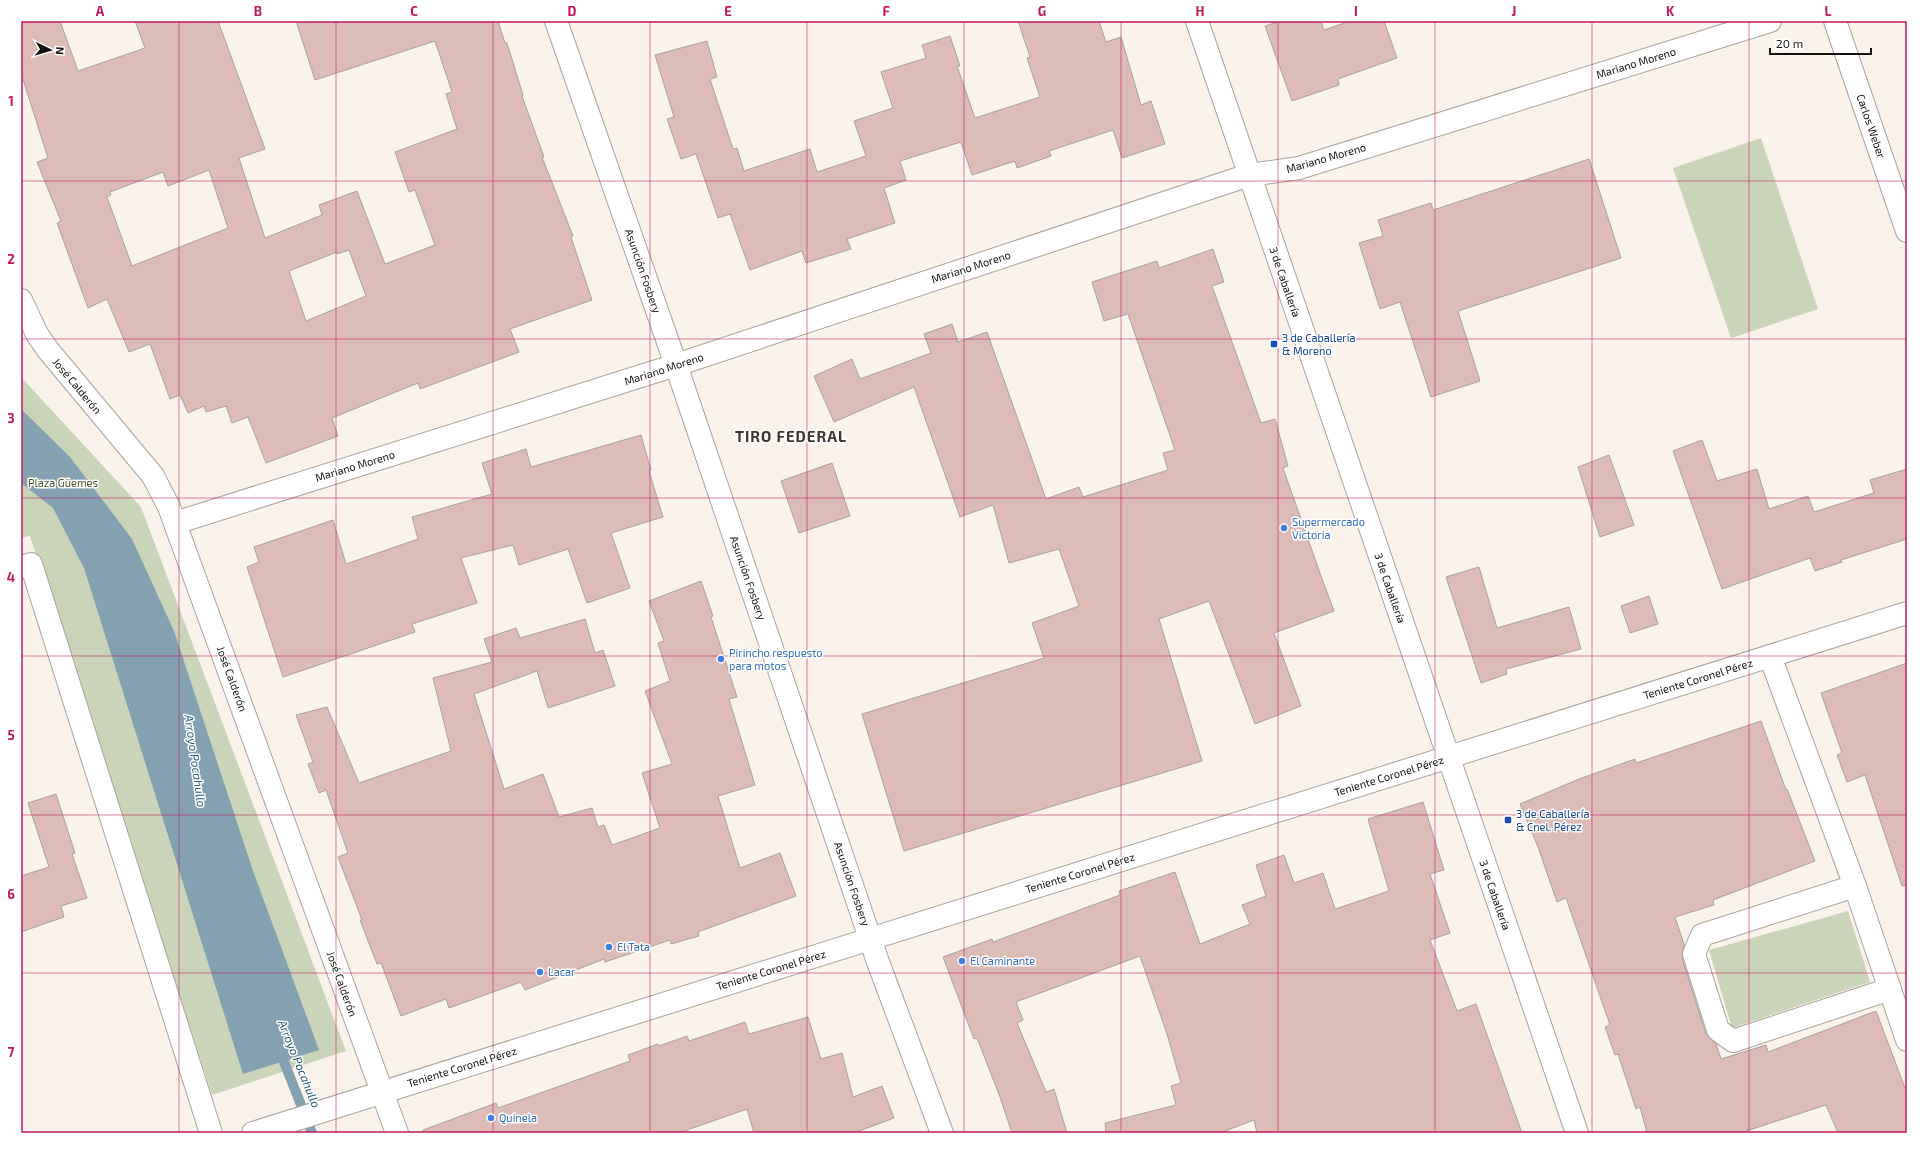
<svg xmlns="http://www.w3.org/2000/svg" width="1928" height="1154" font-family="'Exo 2',sans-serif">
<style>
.green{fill:#c9d4b8}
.water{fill:#84a1b2}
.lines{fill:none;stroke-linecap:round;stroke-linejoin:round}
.stream{stroke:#84a1b2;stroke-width:10}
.building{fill:#ddbbb6;stroke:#aba1a0;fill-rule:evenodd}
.minor-casing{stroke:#aaa39c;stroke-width:24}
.major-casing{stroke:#aaa39c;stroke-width:24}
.minor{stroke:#fff;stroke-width:22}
.major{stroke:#fff;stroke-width:22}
.grid{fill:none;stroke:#c2185b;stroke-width:1;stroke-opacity:0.55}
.transit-dot{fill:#1a4fb4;stroke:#fff;stroke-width:1.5}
.shop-dot{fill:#3f7fe0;stroke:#fff;stroke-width:1.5}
.labels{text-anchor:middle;stroke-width:3;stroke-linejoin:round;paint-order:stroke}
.street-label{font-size:11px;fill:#13110f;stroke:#fff}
.transit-label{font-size:11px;fill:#164399;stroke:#fff;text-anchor:start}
.park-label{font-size:11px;fill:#47572a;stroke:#fff}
.shop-label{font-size:11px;fill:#366cbe;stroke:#fff;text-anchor:start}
.water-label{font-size:12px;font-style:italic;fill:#275b76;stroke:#fff}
.district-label{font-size:15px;font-weight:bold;letter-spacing:1px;fill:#3e3833;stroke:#fff}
.neatline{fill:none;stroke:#c2185b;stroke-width:1.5}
.grid-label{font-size:13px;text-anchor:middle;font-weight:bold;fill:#c2185b}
</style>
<rect width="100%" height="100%" fill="#faf3ec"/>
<g class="green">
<path d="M1761 138 1818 309 1731 338 1673 168Z"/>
<path d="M21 377 141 507 346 1051 212 1095 30 536 21 538Z"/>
<path d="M1848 911 1870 982 1732 1028 1709 950Z"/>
</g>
<path class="water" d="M21 409 70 457 132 539 174 631 253 871 319 1050 243 1074 84 568 53 508 21 483Z"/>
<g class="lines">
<path class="stream" d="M279 1049 312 1133"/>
</g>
<g class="building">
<path d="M21 21H60L78 71 145 48 135 21H218L265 149 239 158 265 238 322 215 319 205 357 191 385 264 435 245 415 190 409 192 395 152 457 129 446 94 452 92 435 41 315 80 296 21H498L505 43H507L523 95 522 96 544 157H542L573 236 571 237 592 300 510 329 519 352 420 389 418 383 332 418 338 436 266 463 248 417 232 423 226 406 206 412 204 406 188 413 180 395 170 399 150 344 129 352 107 299 88 308 57 223 61 221 37 162 48 158 21 73ZM209 170 228 228 132 266 107 197 111 195 110 192 163 172 168 186ZM349 250 366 296 306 321 289 271 337 252V254Z"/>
<path d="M1018 21H1099L1106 42 1121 37 1141 105 1151 101 1165 144 1122 158 1113 130 1049 151 1051 156 1017 168 1015 161 972 175 961 142 900 161 906 180 884 188 895 223 847 239 851 249 806 263 802 251 750 270 730 214 718 218 696 154 681 159 667 119 674 117 655 55 707 41 717 77 710 79 733 149 737 148 744 171 810 149 817 172 866 156 854 121 893 108 881 72 926 58 922 45 950 36 960 66H957L975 118 1040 97 1027 58 1030 57Z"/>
<path d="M1281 21H1321L1324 30 1350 21H1384L1397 58 1338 79 1339 85 1292 101 1265 26Z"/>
<path d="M1589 159 1621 258 1458 311 1480 381 1431 397 1400 302 1380 309 1359 243 1383 236 1378 220 1431 203 1433 210Z"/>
<path d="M1213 249 1224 282 1212 286 1261 423 1275 419 1288 466 1283 468 1321 576 1334 611 1274 633 1301 706 1255 724 1209 601 1159 619 1202 761 904 851 862 714 1044 658 1032 623 1079 606 1059 549 1009 563 993 505 960 517 914 387 834 422 814 376 852 359 860 379 931 353 924 334 952 324 958 342 987 332 1046 499 1079 487 1083 497 1168 470 1163 453 1175 450 1128 314 1104 321 1092 282 1157 261 1159 268Z"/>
<path d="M641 435 651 470 649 471 663 517 611 533 630 588 587 603 568 549 519 565 513 545 461 558 477 603 412 624 415 632 283 677 247 567 259 562 254 547 333 520 346 564 418 539 412 517 492 494 482 463 526 449 531 467Z"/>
<path d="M1702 440 1717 481 1757 469 1769 509 1808 496 1814 512 1874 493 1870 480 1907 469V539L1841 560 1842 562 1815 571 1810 558 1722 589 1673 451Z"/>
<path d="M1609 455 1634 525 1600 537 1578 467Z"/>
<path d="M832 463 850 516 799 533 781 481Z"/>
<path d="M1479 567 1497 628 1569 607 1581 649 1506 669 1507 674 1481 683 1446 577Z"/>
<path d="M701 581 713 616 711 617 737 697 729 699 755 785 718 796 740 868 780 853 796 896 698 932 699 936 671 944 670 940 605 962 604 959 525 990 521 982 449 1008 446 999 401 1016 381 963 377 964 360 920H362L338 857 348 853 326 790 319 793 308 764 313 762 296 715 327 707 359 783 451 751 433 678 492 662 484 639 516 628 520 638 585 619 595 653 603 650 615 686 548 708 537 671 474 694 504 789 543 774 559 817 592 808 598 827 604 825 612 845 660 828 642 773 672 764 645 691 670 681 658 643 664 641 649 601Z"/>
<path d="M1649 596 1658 624 1630 633 1621 606Z"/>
<path d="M1907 663V885L1902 886 1865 775 1847 782 1837 755 1842 753 1821 693Z"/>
<path d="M1761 721 1786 790 1787 789 1815 861 1713 900 1714 905 1675 917 1684 944 1682 958 1706 1034 1716 1044 1721 1059 1766 1045 1768 1052 1876 1011 1907 1093V1133H1838L1826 1105 1740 1133H1647L1640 1107 1636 1109 1618 1054 1615 1055 1605 1027 1610 1025 1566 898 1557 902 1538 847 1520 804 1579 779 1635 759 1636 763Z"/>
<path d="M56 794 75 853 72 854 87 898 61 906 64 917 21 932V876L49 867 28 803Z"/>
<path d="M1423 802 1444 870 1430 874 1450 933 1430 940 1457 1011 1476 1004 1522 1133H1257L1254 1120 1220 1133H1106L1105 1123 1176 1105 1171 1086 1181 1083 1167 1034 1140 956 1016 1002 1023 1020 1017 1023 1046 1092 1054 1089 1067 1133H1012L1000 1097 977 1038 974 1039 943 957 992 939 993 942 1120 895 1119 891 1175 872 1200 944 1250 924 1242 905 1266 896 1256 865 1284 855 1294 883 1323 873 1335 909 1389 891 1368 819Z"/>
<path d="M808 1017 821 1059 842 1053 853 1097 882 1086 894 1118 854 1133H754L747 1109 679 1133H423V1130L496 1103 498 1108 630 1061 628 1055 658 1044 659 1046 687 1036 689 1041 745 1022 749 1034Z"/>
</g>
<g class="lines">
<g class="minor-casing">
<g id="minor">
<path d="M556 21 676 365 878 962 942 1133"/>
<path d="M1835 21 1907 231"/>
<path d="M21 300 37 334 48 350 153 476 169 507 397 1133"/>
<path d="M175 523 676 365 1249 175 1299 168 1770 21"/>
<path d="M21 567 31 564 211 1133"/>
<path d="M1770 656 1855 886 1907 1040"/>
<path d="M1855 886 1702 935 1694 954 1718 1030 1733 1041 1890 989"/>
<path d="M253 1133 1907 613"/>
</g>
</g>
<g class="major-casing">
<path id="major" d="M1197 21 1577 1133"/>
</g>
<use href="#minor" class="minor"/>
<use href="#major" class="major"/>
</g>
<path class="grid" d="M179 21V1133M336 21V1133M493 21V1133M650 21V1133M807 21V1133M964 21V1133M1121 21V1133M1278 21V1133M1435 21V1133M1592 21V1133M1749 21V1133M21 181H1907M21 339H1907M21 498H1907M21 656H1907M21 815H1907M21 973H1907"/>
<g class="transit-dot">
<rect x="1270" y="340" width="8" height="8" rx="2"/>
<rect x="1504" y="816" width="8" height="8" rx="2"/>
</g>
<g class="shop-dot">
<circle cx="1284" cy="528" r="4"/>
<circle cx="721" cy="659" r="4"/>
<circle cx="609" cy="947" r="4"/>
<circle cx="962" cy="961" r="4"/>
<circle cx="540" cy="972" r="4"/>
<circle cx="491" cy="1118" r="4"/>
</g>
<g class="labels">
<g class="street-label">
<text transform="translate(1636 63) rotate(-17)" y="4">Mariano Moreno</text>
<text transform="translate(1871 126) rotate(71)" y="4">Carlos Weber</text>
<text transform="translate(1326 158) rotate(-16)" y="4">Mariano Moreno</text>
<text transform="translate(971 267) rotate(-18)" y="4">Mariano Moreno</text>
<text transform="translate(643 271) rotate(71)" y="4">Asunción Fosbery</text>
<text transform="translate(1285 282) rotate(71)" y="4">3 de Caballería</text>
<text transform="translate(664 369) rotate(-18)" y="4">Mariano Moreno</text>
<text transform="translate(77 386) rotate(50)" y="4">José Calderón</text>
<text transform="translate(355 466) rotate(-17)" y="4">Mariano Moreno</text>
<text transform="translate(748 578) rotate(71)" y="4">Asunción Fosbery</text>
<text transform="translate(1390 588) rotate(71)" y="4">3 de Caballería</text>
<text transform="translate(232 679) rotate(70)" y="4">José Calderón</text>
<text transform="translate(1698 679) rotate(-17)" y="4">Teniente Coronel Pérez</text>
<text transform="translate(1389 776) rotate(-17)" y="4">Teniente Coronel Pérez</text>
<text transform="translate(1080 873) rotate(-17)" y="4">Teniente Coronel Pérez</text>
<text transform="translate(852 884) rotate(71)" y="4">Asunción Fosbery</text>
<text transform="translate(1495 895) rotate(71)" y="4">3 de Caballería</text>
<text transform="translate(771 970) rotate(-17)" y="4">Teniente Coronel Pérez</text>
<text transform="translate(342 984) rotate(70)" y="4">José Calderón</text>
<text transform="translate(462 1067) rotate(-17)" y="4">Teniente Coronel Pérez</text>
</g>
<g class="transit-label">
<text x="1282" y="342">3 de Caballería<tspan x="1282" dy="13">&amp; Moreno</tspan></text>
<text x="1516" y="818">3 de Caballería<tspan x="1516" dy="13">&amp; Cnel. Pérez</tspan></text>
</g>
<g class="park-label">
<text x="63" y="487">Plaza Güemes</text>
</g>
<g class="shop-label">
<text x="1292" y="526">Supermercado<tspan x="1292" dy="13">Victoria</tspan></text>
<text x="729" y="657">Pirincho respuesto<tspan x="729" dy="13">para motos</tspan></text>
<text x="617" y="951">El Tata</text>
<text x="970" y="965">El Caminante</text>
<text x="548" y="976">Lacar</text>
<text x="499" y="1122">Quinela</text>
</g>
<g class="water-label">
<text transform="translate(195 761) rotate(82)" y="4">Arroyo Pocahullo</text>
<text transform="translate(299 1064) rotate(68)" y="4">Arroyo Pocahullo</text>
</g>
<g class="district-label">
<text x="791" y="442">TIRO FEDERAL</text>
</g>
</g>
<rect width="1928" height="1154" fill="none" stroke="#ffffff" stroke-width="44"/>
<g transform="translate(50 50) rotate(95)" stroke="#ffffff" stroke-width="3" paint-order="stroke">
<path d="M0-3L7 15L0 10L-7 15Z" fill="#13110f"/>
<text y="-6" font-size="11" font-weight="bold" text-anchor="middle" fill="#13110f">N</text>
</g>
<path d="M1770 48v6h101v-6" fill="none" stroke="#13110f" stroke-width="2"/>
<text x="1776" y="48" font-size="12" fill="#13110f" stroke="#ffffff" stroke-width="3" paint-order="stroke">20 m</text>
<rect x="22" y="22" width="1884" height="1110" class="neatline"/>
<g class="grid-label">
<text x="100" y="16">A</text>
<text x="258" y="16">B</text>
<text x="414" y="16">C</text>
<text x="572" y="16">D</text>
<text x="728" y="16">E</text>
<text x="886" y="16">F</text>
<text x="1042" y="16">G</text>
<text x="1200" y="16">H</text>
<text x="1356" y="16">I</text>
<text x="1514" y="16">J</text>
<text x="1670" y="16">K</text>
<text x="1828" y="16">L</text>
<text x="11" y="106">1</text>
<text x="11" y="264">2</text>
<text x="11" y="423">3</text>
<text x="11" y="582">4</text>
<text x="11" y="740">5</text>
<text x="11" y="899">6</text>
<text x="11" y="1057">7</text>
</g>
</svg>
